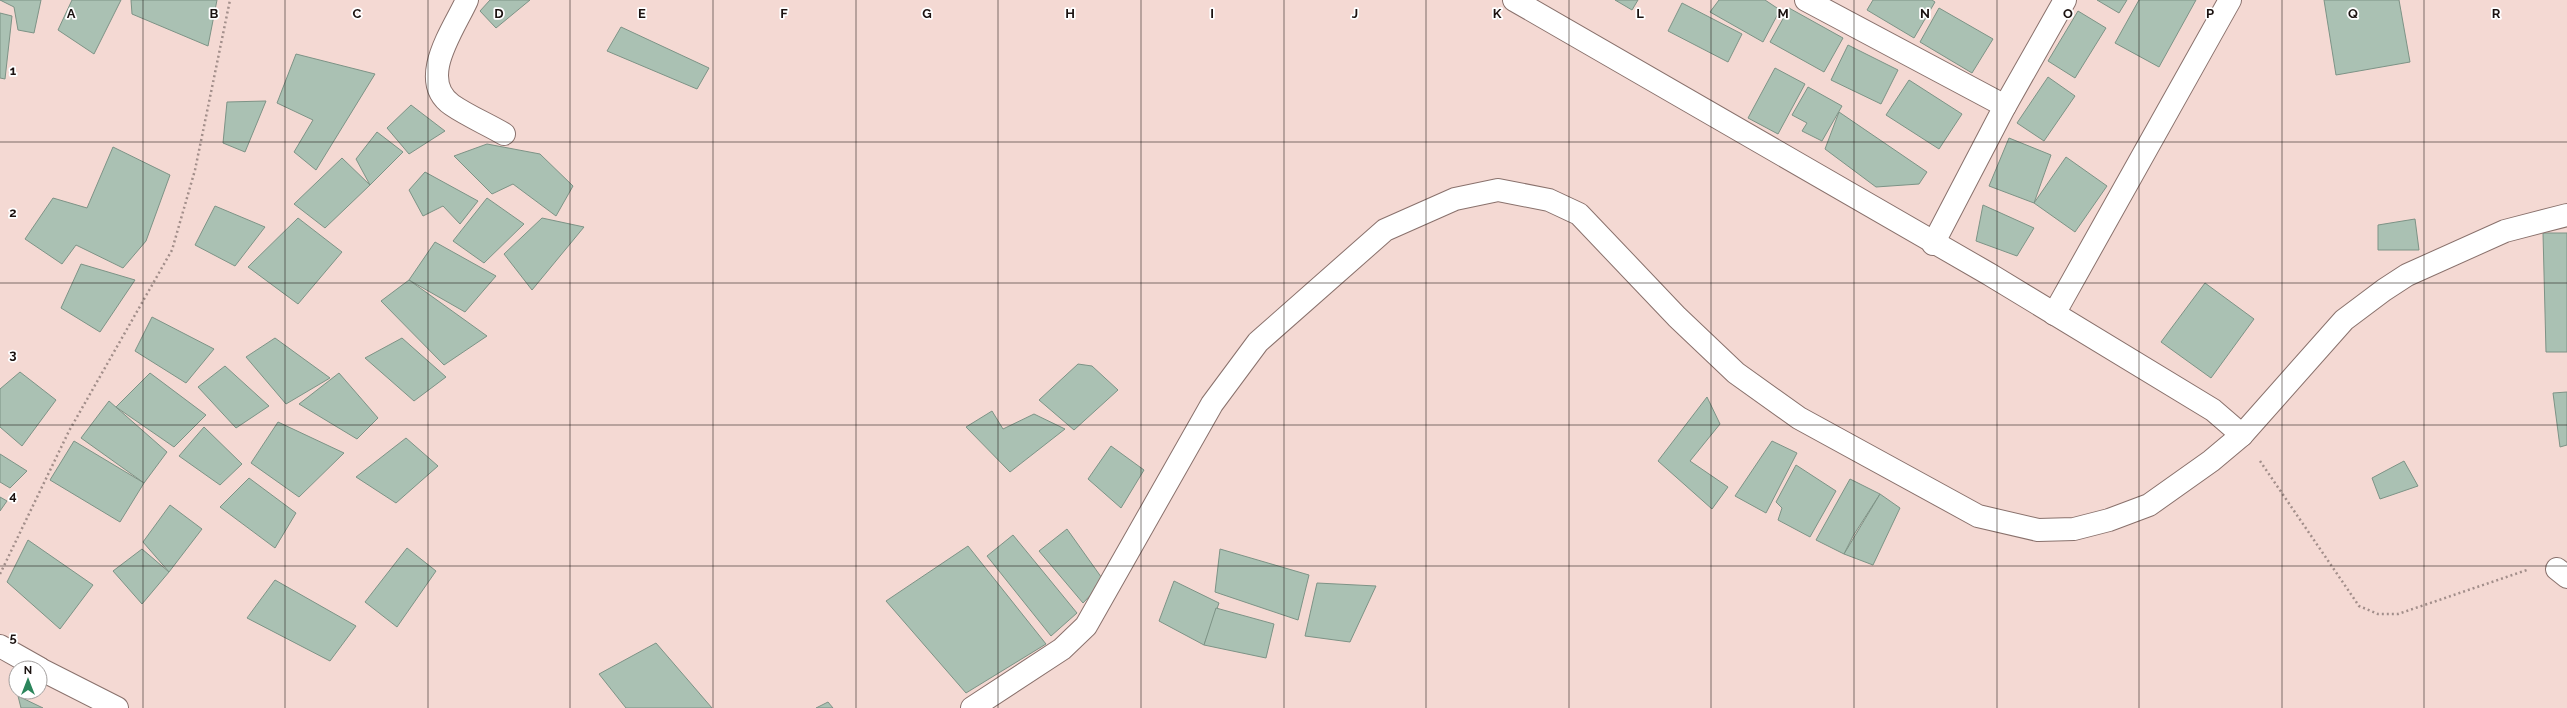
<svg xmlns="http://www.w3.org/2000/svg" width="2567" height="708" font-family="Raleway,sans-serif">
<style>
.building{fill:#aac1b3;stroke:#7d9386}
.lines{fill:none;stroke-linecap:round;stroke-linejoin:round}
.street-casing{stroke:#89716c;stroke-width:24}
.secondary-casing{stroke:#89716c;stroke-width:24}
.path{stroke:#a28e8a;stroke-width:2.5;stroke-dasharray:2 3;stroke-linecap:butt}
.street{stroke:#fff;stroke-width:22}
.secondary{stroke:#fff;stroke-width:22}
.grid{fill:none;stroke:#1b1210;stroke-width:1;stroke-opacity:0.55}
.grid-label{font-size:13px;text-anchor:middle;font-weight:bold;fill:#1b1210;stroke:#fff;stroke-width:3.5;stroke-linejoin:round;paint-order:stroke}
</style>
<rect width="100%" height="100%" fill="#f4d9d3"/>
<g class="building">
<path d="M0 0H41L34 33 18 30 14 7Z"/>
<path d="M72 0H121L94 54 58 30Z"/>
<path d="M131 0H217L208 46 132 14Z"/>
<path d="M490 0H530L496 28 480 11Z"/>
<path d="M1615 0H1638L1632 10Z"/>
<path d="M1719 0H1765L1780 10 1763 42 1710 12Z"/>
<path d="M1873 0H1932L1935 2 1914 38 1867 10Z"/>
<path d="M2097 0H2127L2119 13Z"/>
<path d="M2139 0H2196L2159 67 2115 43Z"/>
<path d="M2324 0H2399L2410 62 2336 75Z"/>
<path d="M1682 3 1742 34 1728 62 1668 31Z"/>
<path d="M1789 8 1843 38 1824 72 1770 42Z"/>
<path d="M1939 8 1993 39 1972 73 1920 42Z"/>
<path d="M2078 11 2106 28 2075 78 2048 61Z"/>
<path d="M0 13 12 16 5 79 0 78Z"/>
<path d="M621 27 709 68 697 89 607 51Z"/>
<path d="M1848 45 1898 70 1881 104 1831 80Z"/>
<path d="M296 54 375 74 316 170 294 152 313 120 277 103Z"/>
<path d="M1775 68 1805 84 1778 134 1748 118Z"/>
<path d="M2048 77 2075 96 2044 141 2017 123Z"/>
<path d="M1909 80 1962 114 1939 149 1886 115Z"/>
<path d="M1808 87 1842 106 1822 141 1802 131 1807 123 1792 115Z"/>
<path d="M266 101 245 152 223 143 227 102Z"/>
<path d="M411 105 445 131 409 154 387 128Z"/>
<path d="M1839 112 1927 172 1919 184 1876 187 1825 149Z"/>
<path d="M377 132 403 152 370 185 356 159Z"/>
<path d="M2009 138 2051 155 2034 203 1989 186Z"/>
<path d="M487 144 540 154 573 186 556 216 513 184 492 194 454 156Z"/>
<path d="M113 147 170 175 146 241 123 268 76 245 62 264 25 239 53 198 87 208Z"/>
<path d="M2066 157 2107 186 2075 232 2034 203Z"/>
<path d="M342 158 370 185 325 228 294 204Z"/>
<path d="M425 172 478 201 460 224 443 206 423 216 409 190Z"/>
<path d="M487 198 524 224 484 263 453 241Z"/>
<path d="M1983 205 2034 228 2017 256 1976 241Z"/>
<path d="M215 206 265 227 235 266 195 245Z"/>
<path d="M298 218 342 252 298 304 248 267Z"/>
<path d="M542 218 584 227 532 290 504 254Z"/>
<path d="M2415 219 2419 250H2378V225Z"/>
<path d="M2543 233H2567V352H2546Z"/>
<path d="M435 242 496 276 465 312 409 280Z"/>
<path d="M81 264 135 280 100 332 61 308Z"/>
<path d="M409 280 487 336 444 365 381 301Z"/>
<path d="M2205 283 2254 319 2211 378 2161 342Z"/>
<path d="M152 317 214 349 186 383 135 351Z"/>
<path d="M275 338 330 378 286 404 246 357Z"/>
<path d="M402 338 446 377 414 401 365 358Z"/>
<path d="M1078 364 1092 366 1118 390 1074 430 1039 400Z"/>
<path d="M225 366 269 406 236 428 198 387Z"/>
<path d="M20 372 56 400 22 446 0 427V389Z"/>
<path d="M150 373 206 415 174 447 116 407Z"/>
<path d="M339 373 378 418 357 439 299 404Z"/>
<path d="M2567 392V445L2560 447 2553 393Z"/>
<path d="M1707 397 1720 424 1690 461 1728 487 1712 509 1658 461Z"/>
<path d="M109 401 167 452 144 483 81 438Z"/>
<path d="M992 411 1003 429 1034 414 1065 429 1010 472 966 427Z"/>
<path d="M278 422 344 453 299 497 251 463Z"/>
<path d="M204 427 242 464 220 485 179 456Z"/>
<path d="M406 438 438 466 396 503 356 477Z"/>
<path d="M74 441 144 483 120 522 50 480Z"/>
<path d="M1772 441 1797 453 1766 513 1735 496Z"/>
<path d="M1111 446 1144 470 1121 508 1088 479Z"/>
<path d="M0 454 27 471 10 488 0 482Z"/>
<path d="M2404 461 2418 486 2380 499 2372 478Z"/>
<path d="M1796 465 1836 491 1810 537 1778 520 1782 508 1776 502Z"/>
<path d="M249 478 296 513 275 548 220 507Z"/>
<path d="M1850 479 1880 494 1853 536 1844 554 1816 540Z"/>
<path d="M1880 494 1900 508 1873 565 1844 554Z"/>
<path d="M0 497 7 501 0 511Z"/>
<path d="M170 505 202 529 169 572 143 542Z"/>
<path d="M1067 529 1104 581 1083 603 1039 551Z"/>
<path d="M1013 535 1077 613 1051 636 987 556Z"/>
<path d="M28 540 93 585 60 629 7 582Z"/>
<path d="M968 546 1046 644 966 693 886 601Z"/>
<path d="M407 548 436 571 397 627 365 602Z"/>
<path d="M142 549 169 572 142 604 113 571Z"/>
<path d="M1220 549 1309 575 1298 620 1215 592Z"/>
<path d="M275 580 356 626 330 661 247 618Z"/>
<path d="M1174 581 1219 603 1204 645 1159 621Z"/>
<path d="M1317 583 1376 586 1350 642 1305 636Z"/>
<path d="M1216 608 1274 624 1266 658 1204 645Z"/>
<path d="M656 643 712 708H626L599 674Z"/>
<path d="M18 696 43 708H21Z"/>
<path d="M828 702 833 708H816Z"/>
</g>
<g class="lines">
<g class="street-casing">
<g id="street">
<path d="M467 0C454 29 416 80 452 105 468 116 487 124 504 134"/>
<path d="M1514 0 1989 274 2213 410 2242 435"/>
<path d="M1806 0 2005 106"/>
<path d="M1933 244 2005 106 2065 0"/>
<path d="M2054 314 2230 0"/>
<path d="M2557 569 2567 577"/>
</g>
</g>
<g class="secondary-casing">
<g id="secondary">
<path d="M0 646 39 668"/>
<path d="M40 669 117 708"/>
<path d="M972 708 1062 649 1086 626 1212 404 1258 342 1385 230 1455 199 1498 190 1549 200 1579 214 1677 317 1736 373 1799 418 1978 516 2038 530 2074 529 2109 520 2149 505 2211 461 2242 435 2344 320 2384 290 2407 275 2505 231 2567 215"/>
</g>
</g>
<g class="path">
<path d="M2260 461 2359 606 2378 614H2398L2527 570"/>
<path d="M0 574 69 431 172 250 195 170 230 0"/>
</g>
<use href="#street" class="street"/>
<use href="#secondary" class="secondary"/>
</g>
<path class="grid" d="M143 0V708M285 0V708M428 0V708M570 0V708M713 0V708M856 0V708M998 0V708M1141 0V708M1284 0V708M1426 0V708M1569 0V708M1711 0V708M1854 0V708M1997 0V708M2139 0V708M2282 0V708M2424 0V708M0 142H2567M0 283H2567M0 425H2567M0 566H2567"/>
<g class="grid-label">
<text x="71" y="18">A</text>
<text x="214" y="18">B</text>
<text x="357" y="18">C</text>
<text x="499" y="18">D</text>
<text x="642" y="18">E</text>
<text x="784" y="18">F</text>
<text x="927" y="18">G</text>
<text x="1070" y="18">H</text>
<text x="1212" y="18">I</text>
<text x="1355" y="18">J</text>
<text x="1497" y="18">K</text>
<text x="1640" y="18">L</text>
<text x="1783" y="18">M</text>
<text x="1925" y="18">N</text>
<text x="2068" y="18">O</text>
<text x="2210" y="18">P</text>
<text x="2353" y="18">Q</text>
<text x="2496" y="18">R</text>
<text x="13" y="75">1</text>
<text x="13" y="217">2</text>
<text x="13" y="359">3</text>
<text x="13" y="500">4</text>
<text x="13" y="642">5</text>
</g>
<g transform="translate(28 680)"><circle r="19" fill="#ffffff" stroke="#a4a09f"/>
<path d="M0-3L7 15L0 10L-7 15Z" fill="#2b855b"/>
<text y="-6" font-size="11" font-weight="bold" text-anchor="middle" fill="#1b1210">N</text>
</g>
</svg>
